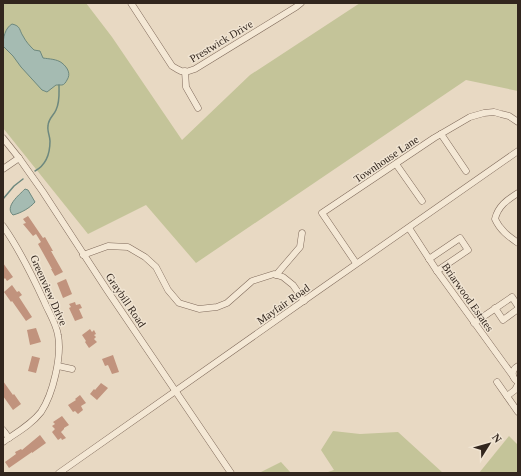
<svg xmlns="http://www.w3.org/2000/svg" width="521" height="476" font-family="'Times New Roman',serif">
<style>
.green{fill:#c4c499}
.water{fill:#a5bbb2;stroke:#6d887e}
.lines{fill:none;stroke-linecap:round;stroke-linejoin:round}
.stream{stroke:#6d887e;stroke-width:1.5}
.building{fill:#c1937d}
.minor-casing{stroke:#806b5c;stroke-width:7}
.minor{stroke:#f4e8d5;stroke-width:6}
.labels{text-anchor:middle;stroke-width:3;stroke-linejoin:round;paint-order:stroke}
.street-label{font-size:11px;fill:#32261e;stroke:#f0e4d2}
</style>
<rect width="100%" height="100%" fill="#e8d9c3"/>
<g class="green">
<path d="M3 3H86L112 37 182 140 250 75 360 3H518V91L466 80 196 263 146 205 88 234 3 128Z"/>
<path d="M333 431 360 434 398 432 443 473H325L334 470 321 450Z"/>
<path d="M509 436 518 445V473H479Z"/>
<path d="M281 462 291 473H259Z"/>
</g>
<g class="water">
<path d="M12 24C21 26 19 30 23 36 26 42 30 46 34 50L40 51 43 58C49 59 57 59 62 63 68 68 71 74 67 80 66 82 64 85 62 85 62 85 56 85 56 85L47 92 42 90 21 67 13 56 3 46C3 38 5 28 12 24Z"/>
<path d="M25 189 28 190 35 202C30 208 21 213 13 215 4 207 19 195 25 189Z"/>
</g>
<g class="lines">
<g class="stream">
<path d="M35 171C46 165 50 153 50 141 50 136 47 131 48 126 48 119 54 115 56 110 60 102 59 93 59 85"/>
<path d="M3 199 14 186 23 179"/>
</g>
</g>
<g class="building">
<path d="M28 216 43 238 45 237 53 251H51L63 272 55 276 51 269H52L38 244 41 242 36 234 33 236 23 224 26 223 23 219Z"/>
<path d="M3 263 13 277 7 281 5 278 3 280Z"/>
<path d="M66 279 72 294 63 298 57 283Z"/>
<path d="M12 285 17 292 19 291 22 295 19 297 32 317 26 321 12 301 11 302 4 292Z"/>
<path d="M75 302 76 305 80 304 82 308 79 309 83 318 75 321 69 308 71 307 69 304Z"/>
<path d="M36 328 41 342 30 345 27 330Z"/>
<path d="M90 329 92 332 94 330 96 334 94 335 96 337 94 339 97 342 89 348 85 342 86 341 82 335Z"/>
<path d="M113 355 119 372 112 374 108 365 105 366 102 359Z"/>
<path d="M32 356 40 358 36 373 28 371Z"/>
<path d="M3 381 13 395 14 394 21 404 13 410 3 396Z"/>
<path d="M101 383 108 388 97 400 90 394 94 389 95 390Z"/>
<path d="M80 395 86 403 81 406 83 410 78 414 75 411 73 412 68 405 76 400 75 399Z"/>
<path d="M62 416 69 425 64 428V429L61 432 66 438 62 440 61 438 58 440 52 432 55 429 52 426 55 424 53 422Z"/>
<path d="M40 435 46 443 32 453V452L9 468 5 462 16 454 15 452 21 449 22 450Z"/>
</g>
<g class="lines">
<g class="minor-casing">
<g id="minor">
<path d="M131 3 172 66 177 69 181 71 186 72 195 69 296 7 301 3"/>
<path d="M185 71 186 87 198 108"/>
<path d="M441 134 466 171"/>
<path d="M3 138 19 158 43 192 107 290 231 473"/>
<path d="M396 164 422 201"/>
<path d="M3 169 19 158"/>
<path d="M518 193C507 200 498 206 495 219 500 230 508 236 518 243"/>
<path d="M3 226C20 250 32 275 44 301 49 313 56 323 58 335 62 356 53 394 41 412 31 425 16 433 3 442"/>
<path d="M409 228 437 271 513 376"/>
<path d="M83 255 108 246 128 247 145 257 156 267 168 290 179 303 199 309 217 307 227 303 252 281 274 274 283 277 293 285 304 301"/>
<path d="M429 259 460 238 468 250 437 271"/>
<path d="M356 263 322 213 434 138 470 117 484 113 494 112 501 114 509 116 518 122"/>
<path d="M276 275 300 247 302 233"/>
<path d="M495 308 503 320 518 309"/>
<path d="M474 323 512 297 518 306"/>
<path d="M58 366 72 369"/>
<path d="M518 366C511 370 511 377 518 382"/>
<path d="M497 382 518 412"/>
<path d="M507 396 515 390 518 384"/>
<path d="M3 430 9 438"/>
<path d="M59 473C211 365 365 258 518 151"/>
</g>
</g>
<use href="#minor" class="minor"/>
</g>
<g class="labels">
<g class="street-label">
<text transform="translate(221 41) rotate(-31)" y="4">Prestwick Drive</text>
<text transform="translate(386 159) rotate(-34)" y="4">Townhouse Lane</text>
<text transform="translate(49 290) rotate(66)" y="4">Greenview Drive</text>
<text transform="translate(468 297) rotate(55)" y="4">Briarwood Estates</text>
<text transform="translate(126 300) rotate(56)" y="4">Graybill Road</text>
<text transform="translate(283 304) rotate(-35)" y="4">Mayfair Road</text>
</g>
</g>
<rect width="521" height="476" fill="none" stroke="#32261e" stroke-width="8"/>
<g transform="translate(489 444) rotate(53)" stroke="#f0e4d2" stroke-width="3" paint-order="stroke">
<path d="M0-3L7 15L0 10L-7 15Z" fill="#32261e"/>
<text y="-6" font-size="11" font-weight="bold" text-anchor="middle" fill="#32261e">N</text>
</g>
</svg>
